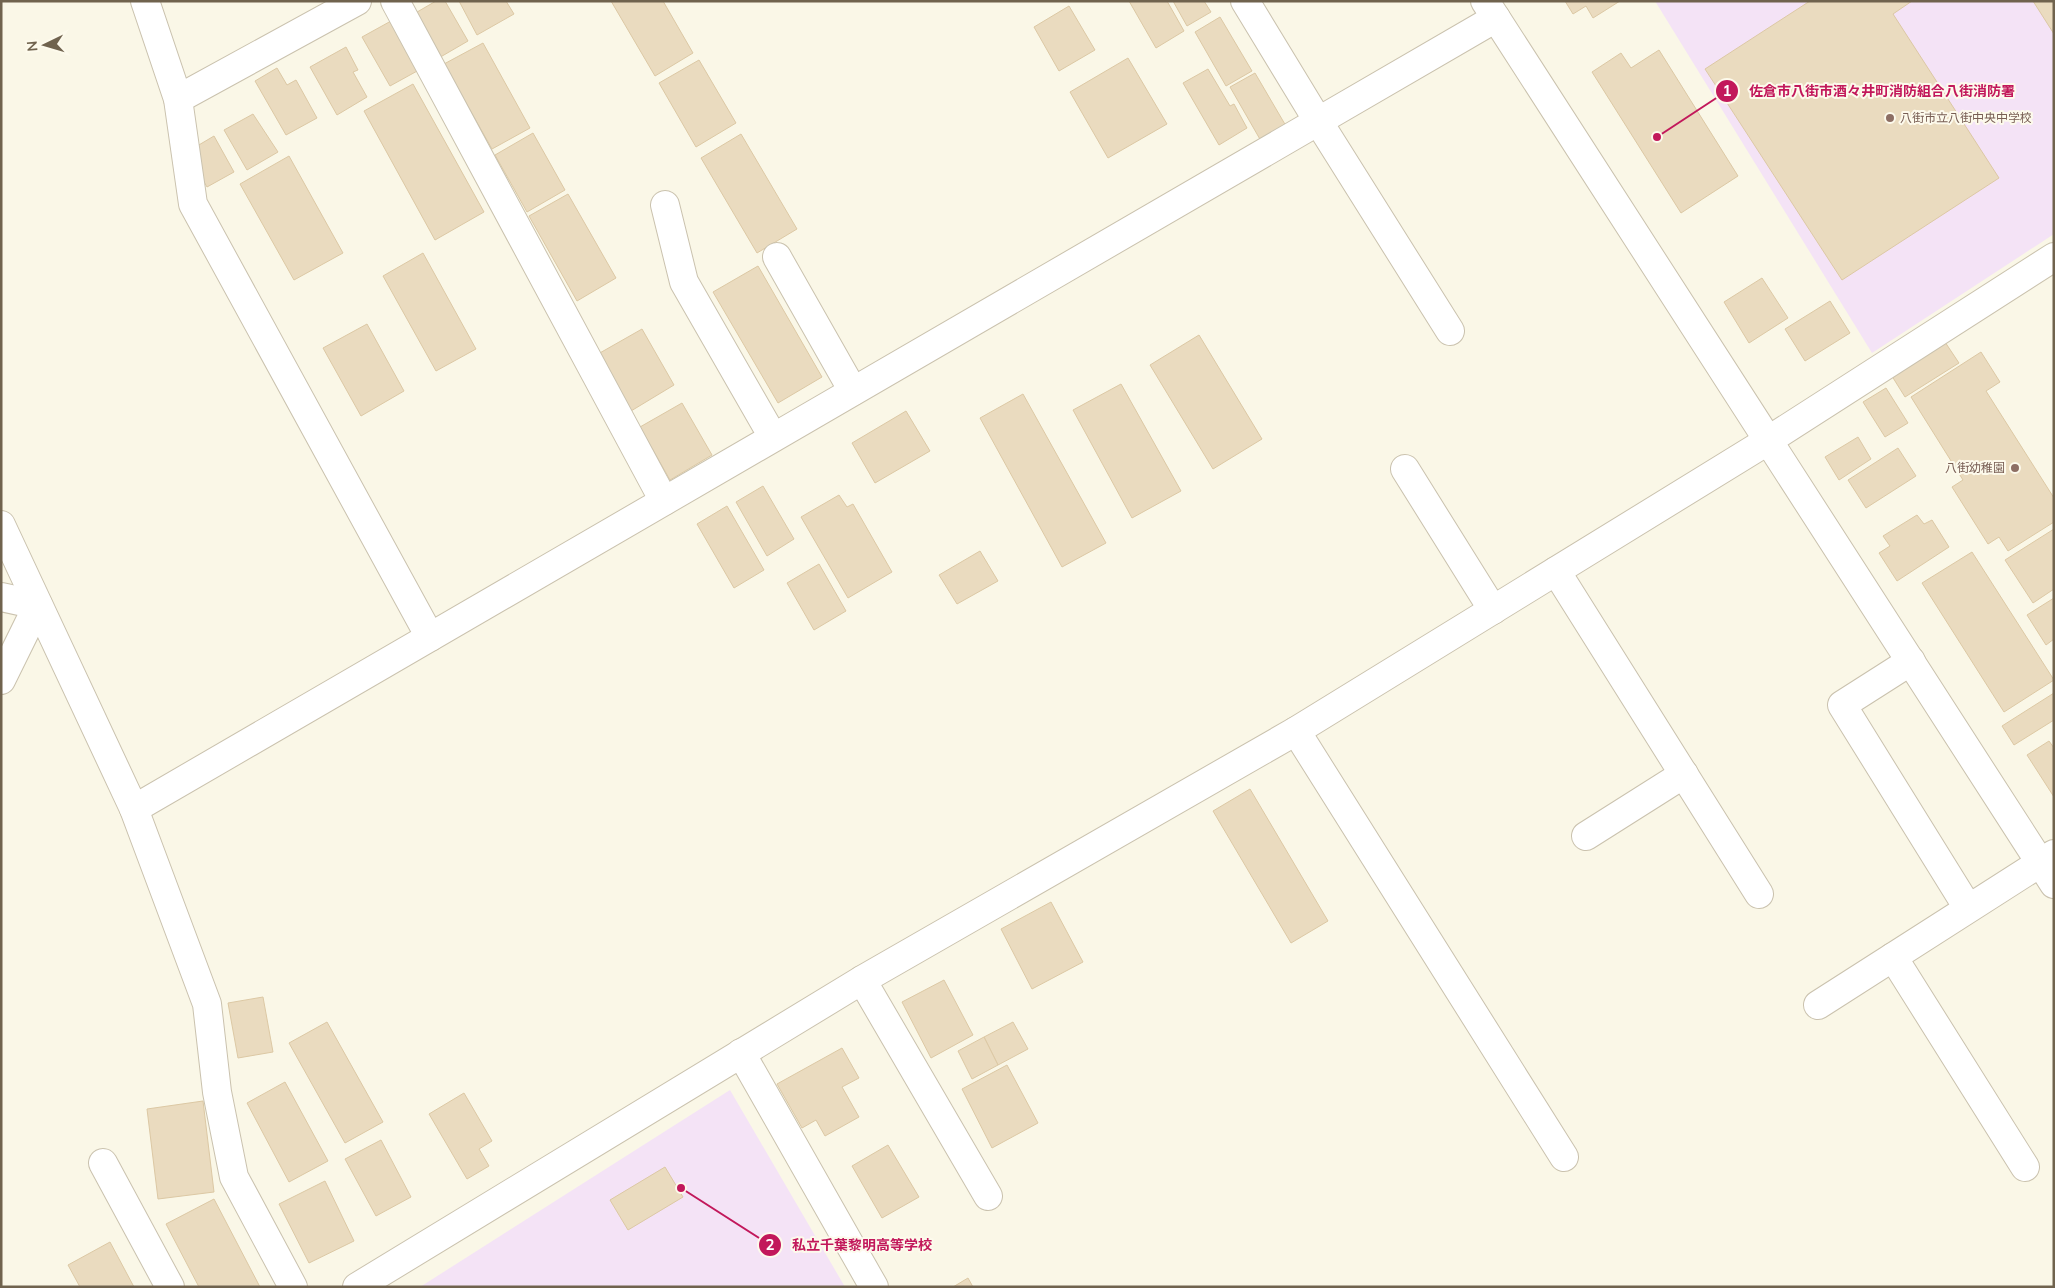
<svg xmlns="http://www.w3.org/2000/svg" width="2055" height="1288" font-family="Mulish,'Noto Sans JP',sans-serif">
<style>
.education{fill:#f4e3f6}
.building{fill:#eadbbf;stroke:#dcc8a4}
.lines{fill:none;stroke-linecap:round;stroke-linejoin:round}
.minor-casing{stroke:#cac2ae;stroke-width:30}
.minor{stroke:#fff;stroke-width:28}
.education-dot{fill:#8d6e63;stroke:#fdfaec;stroke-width:2}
.labels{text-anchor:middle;stroke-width:4;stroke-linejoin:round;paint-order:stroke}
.education-label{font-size:12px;fill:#785e54;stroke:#fdfaec;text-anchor:start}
.leader{fill:none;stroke:#c2185b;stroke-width:2}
.callout-dot{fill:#c2185b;stroke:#fdfaec;stroke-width:2}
.mark-label{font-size:15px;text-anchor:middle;font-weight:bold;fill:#fff}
.callout-label{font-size:14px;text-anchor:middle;font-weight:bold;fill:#c2185b;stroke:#fdfaec;stroke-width:4;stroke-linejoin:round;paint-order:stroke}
</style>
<rect width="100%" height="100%" fill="#faf7e7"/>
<g class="education">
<path d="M1655 1H2054V234L1872 353Z"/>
<path d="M730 1090 845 1287H420Z"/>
</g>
<g class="building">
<path d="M436 1H445L468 41 437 59 412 15Z"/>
<path d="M459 1H506L514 14 477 35Z"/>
<path d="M611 1H663L693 53 655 76Z"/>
<path d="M1129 1H1167L1184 31 1156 48Z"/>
<path d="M1173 1H1204L1211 12 1187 26Z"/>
<path d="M1565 1H1620L1593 18 1586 6 1573 14Z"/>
<path d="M1810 1H1912L1893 14 1999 178 1842 280 1705 69Z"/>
<path d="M2033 1H2054V34Z"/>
<path d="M1069 6 1095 50 1059 71 1034 27Z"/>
<path d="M1220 17 1252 71 1226 86 1195 32Z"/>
<path d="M391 21 419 70 390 86 362 37Z"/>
<path d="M483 43 530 128 492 149 444 64Z"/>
<path d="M346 47 358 70 353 72 367 97 337 115 310 67Z"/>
<path d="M1659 50 1738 176 1681 213 1592 72 1621 53 1631 68Z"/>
<path d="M1128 58 1167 124 1108 158 1070 92Z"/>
<path d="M699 60 736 123 696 147 659 83Z"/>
<path d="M277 68 287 85 296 80 317 118 286 135 255 81Z"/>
<path d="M1208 69 1230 106 1234 104 1247 128 1219 145 1183 83Z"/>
<path d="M1255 73 1286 126 1261 141 1230 87Z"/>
<path d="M413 84 484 212 435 240 364 111Z"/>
<path d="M253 114 278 152 247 170 224 130Z"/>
<path d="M533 133 565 190 527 212 495 155Z"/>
<path d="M741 134 797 229 757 253 701 158Z"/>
<path d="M214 136 234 172 207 187 187 152Z"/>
<path d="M289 156 343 253 294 280 240 184Z"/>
<path d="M568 194 616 278 577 301 529 216Z"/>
<path d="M423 253 476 349 436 371 383 276Z"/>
<path d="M758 266 822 377 778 403 713 292Z"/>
<path d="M1762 278 1788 318 1749 343 1724 302Z"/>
<path d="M1830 301 1850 333 1805 361 1785 329Z"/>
<path d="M367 324 404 391 361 416 323 348Z"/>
<path d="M642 329 674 385 631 411 598 354Z"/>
<path d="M1199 335 1262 439 1213 469 1150 365Z"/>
<path d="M1943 339 1959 363 1905 397 1890 373Z"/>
<path d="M1981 352 2000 382 1986 391 2054 498V522L2008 551 1999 537 1988 544 1952 487 1963 480 1911 397Z"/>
<path d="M1121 384 1181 491 1132 518 1073 410Z"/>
<path d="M1886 388 1908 423 1885 437 1863 402Z"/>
<path d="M1023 394 1106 543 1062 567 980 418Z"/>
<path d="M682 403 712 455 670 480 640 427Z"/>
<path d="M906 411 930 451 875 483 852 443Z"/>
<path d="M1858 437 1871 459 1839 480 1825 457Z"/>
<path d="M1898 448 1916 476 1866 508 1848 480Z"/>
<path d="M763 486 794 539 767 556 736 502Z"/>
<path d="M839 495 847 507 853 504 892 572 848 598 801 517Z"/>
<path d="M727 506 764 570 734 588 697 524Z"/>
<path d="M1917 515 1924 524 1932 520 1949 547 1897 581 1879 553 1890 546 1883 536Z"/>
<path d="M2054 529V589L2033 603 2005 560Z"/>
<path d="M980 551 998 581 957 604 939 575Z"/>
<path d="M1972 552 2054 680 2004 712 1922 583Z"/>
<path d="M819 564 846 611 814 630 787 583Z"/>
<path d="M2054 598V639L2046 645 2027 615Z"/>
<path d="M2054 693V720L2014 745 2002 726Z"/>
<path d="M2049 741 2054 748V797L2027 755Z"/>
<path d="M1250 789 1328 921 1291 943 1213 811Z"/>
<path d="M1051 902 1083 962 1032 989 1001 929Z"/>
<path d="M944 980 973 1035 931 1058 902 1002Z"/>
<path d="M263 997 273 1052 238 1058 228 1003Z"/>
<path d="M327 1022 383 1122 345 1143 289 1043Z"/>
<path d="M1013 1022 1028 1049 998 1065 984 1037Z"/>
<path d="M984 1037 998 1065 972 1079 958 1051Z"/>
<path d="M842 1048 859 1078 842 1087 859 1117 825 1136 816 1120 802 1128 777 1084Z"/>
<path d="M1007 1065 1038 1123 992 1148 962 1089Z"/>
<path d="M285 1082 328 1161 289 1182 247 1103Z"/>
<path d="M464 1093 492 1141 479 1149 489 1166 467 1179 429 1114Z"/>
<path d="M203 1101 214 1192 158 1199 147 1109Z"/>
<path d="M381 1140 411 1197 376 1216 345 1159Z"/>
<path d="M888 1145 919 1197 882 1218 852 1166Z"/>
<path d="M665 1167 683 1197 628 1230 610 1200Z"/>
<path d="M325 1181 354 1241 309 1263 279 1204Z"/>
<path d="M214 1199 260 1287H199L166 1224Z"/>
<path d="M110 1242 134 1287H80L68 1265Z"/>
<path d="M968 1278 973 1287H953Z"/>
</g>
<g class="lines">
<g class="minor-casing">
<g id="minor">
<path d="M145 1 178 99 193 204 430 637"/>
<path d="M395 1 664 501"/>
<path d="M1245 1 1318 121 1450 331"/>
<path d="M1485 1 2054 884"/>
<path d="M178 99 357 1"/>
<path d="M665 205 684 282 773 437"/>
<path d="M777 257 853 391"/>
<path d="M1405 469 1493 610"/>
<path d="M1 525 134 809 207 1004 217 1092 234 1177 293 1287"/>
<path d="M1556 571 1759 894"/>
<path d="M1 597 38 605"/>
<path d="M1911 661 1842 705 1968 908"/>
<path d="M1 680 38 605"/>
<path d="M1296 731 1564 1157"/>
<path d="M134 809 1496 18"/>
<path d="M1586 836 1684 774"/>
<path d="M1893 957 2025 1167"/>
<path d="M862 980 988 1196"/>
<path d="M1818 1005 2054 854"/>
<path d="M741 1053 874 1287"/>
<path d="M103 1163 170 1287"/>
<path d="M357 1287 862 980 1296 731 1769 440 2054 257"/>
</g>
</g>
<use href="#minor" class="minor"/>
</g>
<g class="education-dot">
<circle cx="1890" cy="118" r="5"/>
<circle cx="2015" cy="468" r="5"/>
</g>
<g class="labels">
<g class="education-label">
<text x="1900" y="122">八街市立八街中央中学校</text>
<text x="2005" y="472" text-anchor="end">八街幼稚園</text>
</g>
</g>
<path class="leader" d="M1657 137L1727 91M681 1188L770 1245"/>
<g class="callout-dot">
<circle cx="1657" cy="137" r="5"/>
<circle cx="681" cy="1188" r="5"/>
<circle cx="1727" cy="91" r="12"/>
<circle cx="770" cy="1245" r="12"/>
</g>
<g class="mark-label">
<text x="1727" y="96">1</text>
<text x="770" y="1250">2</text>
</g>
<g class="callout-label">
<text x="1882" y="96">佐倉市八街市酒々井町消防組合八街消防署</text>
<text x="862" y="1250">私立千葉黎明高等学校</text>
</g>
<rect width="2055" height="1288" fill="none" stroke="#70634e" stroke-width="5"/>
<g transform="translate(45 45) rotate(265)" stroke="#fdfaec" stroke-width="4" paint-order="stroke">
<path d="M0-4L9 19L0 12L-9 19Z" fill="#70634e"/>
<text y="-8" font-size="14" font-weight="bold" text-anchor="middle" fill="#70634e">N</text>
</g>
</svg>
